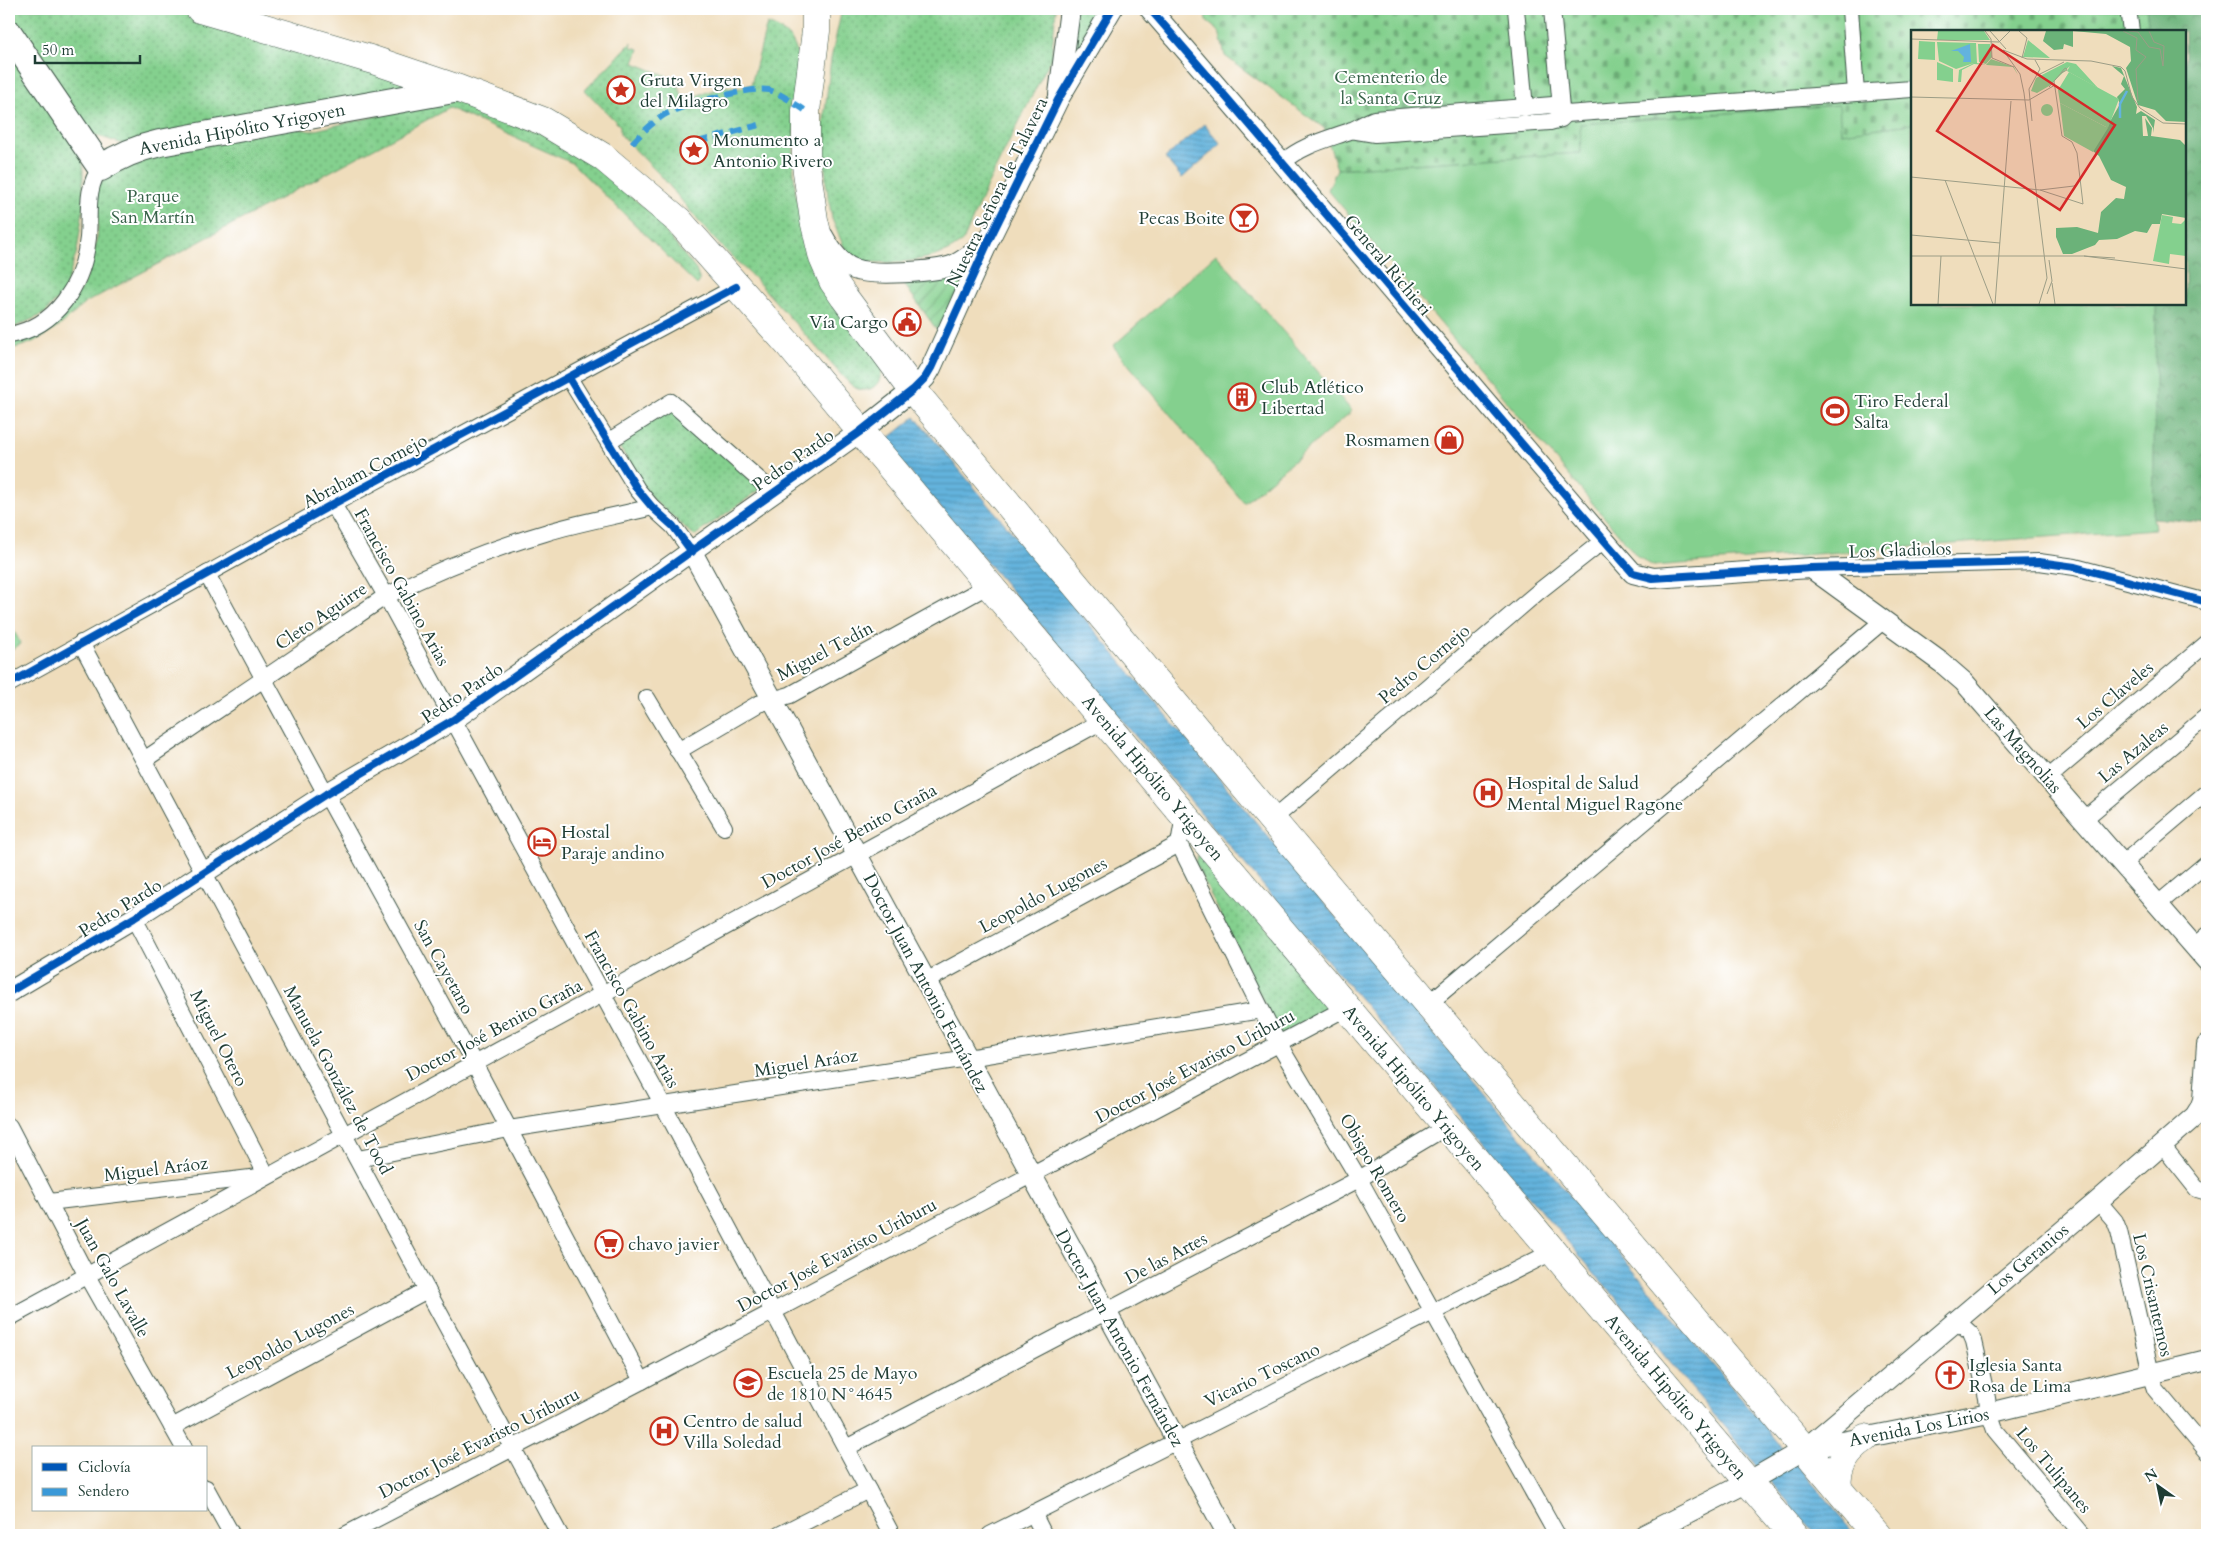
<svg xmlns="http://www.w3.org/2000/svg" width="2216" height="1544" font-family="Cardo,serif">
<style>
.grass{fill:url(#grass-dots);stroke:#528661}
.forest{fill:url(#forest-crowns);stroke:#457856}
.cemetery{fill:url(#cemetery-stones);stroke:#528661}
.garden{fill:url(#garden-furrows);stroke:#528661}
.pitch{fill:#84d08e;stroke:#528661}
.water{fill:url(#water-rules);stroke:#417888}
.lines{fill:none;stroke-linecap:round;stroke-linejoin:round}
.minor-casing{stroke:#3e5548;stroke-width:18}
.tertiary-casing{stroke:#3e5548;stroke-width:22}
.primary-casing{stroke:#3e5548;stroke-width:28}
.trunk-casing{stroke:#3e5548;stroke-width:29}
.minor{stroke:#fff;stroke-width:16}
.tertiary{stroke:#fff;stroke-width:20}
.primary{stroke:#fff;stroke-width:26}
.trunk{stroke:#fff;stroke-width:28}
.quiet{stroke:#3a99d8;stroke-width:6;stroke-dasharray:12 6;stroke-linecap:butt}
.cycleway-casing{stroke:#fff;stroke-width:11}
.cycleway{stroke:#0057b8;stroke-width:8}
.labels{text-anchor:middle;stroke-width:4;stroke-linejoin:round;paint-order:stroke}
.park-label{font-size:18px;fill:#38624a;stroke:#fff}
.poi-label{font-size:18px;fill:#1f3d34;stroke:#fff;text-anchor:start}
.street-label{font-size:18px;fill:#1f3d34;stroke:#fff}
.inset-river{fill:none;stroke:#63b3dd;stroke-width:2.5}
.inset-road{fill:none;stroke:#9c9d86;stroke-width:1}
.view{fill:#d62828;fill-opacity:0.15;stroke:#d62828;stroke-width:2.5}
.inset-edge{fill:none;stroke:#1f3d34;stroke-width:2.5}
</style>
<defs>
<pattern id="grass-dots" width="8" height="8" patternUnits="userSpaceOnUse" patternTransform="scale(1.25)"><rect width="8" height="8" fill="#84d08e"/><path d="M2 2h.1M6 6h.1" fill="none" stroke="#6baa75" stroke-width="1.8" stroke-linecap="round"/></pattern>
<pattern id="forest-crowns" width="20" height="18" patternUnits="userSpaceOnUse" patternTransform="scale(1.25)"><rect width="20" height="18" fill="#6bb279"/><path d="M2 6a3 3 0 1 1 6 0M12 15a3 3 0 1 1 6 0" fill="none" stroke="#579264"/></pattern>
<pattern id="cemetery-stones" width="16" height="16" patternUnits="userSpaceOnUse" patternTransform="scale(1.25)"><rect width="16" height="16" fill="#84d08e"/><path d="M2 7V4a2 2 0 0 1 4 0v3zM10 15v-3a2 2 0 0 1 4 0v3z" fill="#6baa75"/></pattern>
<pattern id="garden-furrows" width="10" height="10" patternUnits="userSpaceOnUse" patternTransform="scale(1.25)"><rect width="10" height="10" fill="#84d08e"/><path d="M-1 1l2-2M0 10L10 0M9 11l2-2" fill="none" stroke="#6baa75"/></pattern>
<pattern id="water-rules" width="6" height="5" patternUnits="userSpaceOnUse" patternTransform="scale(1.25)"><rect width="6" height="5" fill="#63b3dd"/><path d="M0 2.5h6" fill="none" stroke="#5193b4"/></pattern>
</defs>
<rect width="100%" height="100%" fill="#fff"/>
<filter id="ink" filterUnits="userSpaceOnUse"><feTurbulence type="fractalNoise" baseFrequency=".02" numOctaves="2"/><feDisplacementMap in="SourceGraphic" scale="10" xChannelSelector="R" yChannelSelector="G"/><feConvolveMatrix kernelMatrix="1 2 1 2 8 2 1 2 1" color-interpolation-filters="sRGB"/></filter>
<filter id="wash" filterUnits="userSpaceOnUse"><feTurbulence type="fractalNoise" baseFrequency=".0096" numOctaves="4" result="noise"/><feDisplacementMap in="SourceGraphic" scale="20" xChannelSelector="R" yChannelSelector="G"/><feGaussianBlur stdDeviation="1.12" result="paint"/><feColorMatrix in="noise" values="0 0 0 0 0 0 0 0 0 0 0 0 0 0 0 0 0 1.4 0 .05"/><feComposite in="paint" operator="in"/></filter>
<g filter="url(#wash)">
<rect width="100%" height="100%" fill="#efddbc"/>
<g class="grass">
<path d="M9 9H181L422 85 123 144 83 131 9 21Z"/>
<path d="M842 9H1056L1051 58 985 190 964 239C947 260 897 264 871 262 862 262 853 256 846 252L832 219 826 183 823 128 831 59Z"/>
<path d="M1075 9H1105L1077 53H1069Z"/>
<path d="M767 24C787 31 797 41 798 62L800 64C796 113 788 163 799 211L881 365C884 379 874 394 858 389 853 387 849 383 845 379L756 280 710 235 663 178 620 134V126L585 90 632 42 631 47 639 49 634 63 677 80 683 100 726 86 736 89 751 85Z"/>
<path d="M9 43 83 154V210L77 251 64 292 44 314 17 326 9 328Z"/>
<path d="M451 99 564 142 650 212 696 270 700 281 697 285 572 163 449 108 85 303C61 326 42 343 9 349V342C18 339 29 337 38 333 73 316 89 279 96 243 100 225 97 204 97 186L118 164 284 126 311 131Z"/>
<path d="M671 408 761 489 694 536 655 501 642 485 617 442Z"/>
<path d="M1203 855 1330 999 1326 1010 1280 1035 1195 863 1197 856Z"/>
</g>
<path class="forest" d="M2146 9H2207V523L2153 518 2156 304H2185V31H2149Z"/>
<path class="cemetery" d="M1205 9H2146L2149 31H1912V124L1841 133 1838 105 1581 124V153L1337 169 1324 128 1225 56 1219 31 1206 21Z"/>
<path class="garden" d="M971 264 939 333 902 281Z"/>
<g class="pitch">
<path d="M1839 105 1841 133 1912 124V304H2156L2153 518 2155 529 1653 566 1637 556 1328 190 1337 169 1581 153 1580 124Z"/>
<path d="M1216 254 1352 411 1244 503 1113 346Z"/>
<path d="M9 622 21 644 9 651Z"/>
</g>
<g class="water">
<path d="M1204 124 1221 144 1182 178 1165 158Z"/>
<path d="M915 417 1856 1535H1815L1615 1297 884 442Z"/>
</g>
</g>
<g filter="url(#ink)">
<g class="lines">
<g class="minor-casing">
<g id="minor">
<path d="M1516 9 1525 108"/>
<path d="M1552 9 1561 108"/>
<path d="M1850 9 1856 93"/>
<path d="M2128 9 2131 31"/>
<path d="M1566 114 1912 89"/>
<path d="M1283 162C1303 145 1325 140 1350 131 1358 128 1365 122 1374 119L1553 105 1561 108 1566 114 1561 119 1550 122 1375 134 1351 130"/>
<path d="M9 335C57 327 83 284 88 238 90 215 85 186 101 168"/>
<path d="M569 378 637 489 652 507 673 526 692 552"/>
<path d="M609 441 671 402 773 492"/>
<path d="M333 504 386 596 663 1105 892 1535"/>
<path d="M1811 568 2039 562 2075 567 2207 602"/>
<path d="M207 574 326 794 474 1063 642 1381"/>
<path d="M81 643 427 1290 560 1535"/>
<path d="M9 684 333 504 736 287"/>
<path d="M647 698 724 827"/>
<path d="M678 751 758 704 790 695 989 585"/>
<path d="M144 760 386 596C437 570 490 549 545 533 580 522 617 516 652 507"/>
<path d="M2048 778 2207 643"/>
<path d="M1184 815 1179 844 1278 1043 1359 1179 1557 1535"/>
<path d="M2084 819 2207 716"/>
<path d="M1272 820 1538 592 1604 540"/>
<path d="M2122 864 2207 792"/>
<path d="M2157 905 2207 863"/>
<path d="M2194 946 2207 935"/>
<path d="M926 981 1179 844"/>
<path d="M1427 1005 1884 620"/>
<path d="M9 1126 87 1276 184 1448"/>
<path d="M2162 1145 2197 1189 2207 1192"/>
<path d="M358 1159 509 1129 968 1058 1261 1010"/>
<path d="M2098 1201 2115 1221 2119 1231 2153 1383 2155 1389 2207 1451"/>
<path d="M49 1202 267 1176 134 918"/>
<path d="M9 1318 1104 720"/>
<path d="M1956 1320 1971 1334 1974 1341 1987 1398 1989 1413 1995 1430 2083 1535"/>
<path d="M172 1427 427 1290"/>
<path d="M846 1448 1359 1179 1448 1126"/>
<path d="M206 1488 232 1535"/>
<path d="M1033 1513 1044 1535"/>
<path d="M345 1535 642 1381 1346 1008"/>
<path d="M779 1535 868 1490"/>
<path d="M990 1535 1552 1252"/>
</g>
</g>
<g class="tertiary-casing">
<g id="tertiary">
<path d="M1150 9C1303 185 1452 363 1604 540L1633 573 1653 578 1811 568 1942 663 1964 682 2207 961"/>
<path d="M1059 94 1070 9"/>
<path d="M823 236C830 249 840 264 854 269 873 276 936 272 954 265 966 259 976 251 986 243"/>
<path d="M692 552 1228 1535"/>
<path d="M9 992 134 918 326 794 453 720 861 431 913 390 925 378 931 368 989 240 1058 100 1112 9"/>
<path d="M1807 1449 1989 1413 2207 1360"/>
<path d="M1644 1535 1748 1482 1805 1449 2098 1201 2195 1116 2200 1108 2203 1100 2207 1045"/>
</g>
</g>
<g class="primary-casing">
<path id="primary" d="M9 33 101 168C120 155 138 148 160 143L459 89"/>
</g>
<g class="trunk-casing">
<g id="trunk">
<path d="M200 9 373 60 459 89 543 121 603 157 679 221 789 345 989 585 1793 1535"/>
<path d="M816 9V31L806 111V165L814 220 823 258 833 281 844 297 913 390 1272 820 1877 1535"/>
<path d="M1838 1488C1835 1466 1847 1450 1865 1438"/>
</g>
</g>
<use href="#minor" class="minor"/>
<use href="#tertiary" class="tertiary"/>
<use href="#primary" class="primary"/>
<use href="#trunk" class="trunk"/>
<g class="quiet">
<path d="M632 143C642 133 652 123 664 115 681 105 751 86 769 90 782 94 795 104 806 111"/>
<path d="M680 147 759 125"/>
</g>
<g class="cycleway-casing">
<g id="cycleway">
<path d="M1150 9C1303 185 1452 363 1604 540L1633 573 1653 578 1811 568 2039 562 2075 567 2207 602"/>
<path d="M569 378 637 489 652 507 673 526 692 552"/>
<path d="M9 684 333 504 736 287"/>
<path d="M9 992 134 918 326 794 453 720 861 431 913 390 925 378 931 368 989 240 1058 100 1112 9"/>
</g>
</g>
<use href="#cycleway" class="cycleway"/>
</g>
</g>
<defs>
<g id="sight-ring" transform="scale(1.4375)"><circle r="9.5" fill="#fff" stroke="#c8321e" stroke-width="1.5"/><path d="M0-6L1.8-2.2L6-1.7L2.9 1.2L3.7 5.4L0 3.3L-3.7 5.4L-2.9 1.2L-6-1.7L-1.8-2.2Z" fill="#c8321e"/></g>
<g id="bar-ring" transform="scale(1.4375)"><circle r="9.5" fill="#fff" stroke="#c8321e" stroke-width="1.5"/><path d="M-6-5H6L.8 .8V4.5H3.5V6h-7V4.5H-.8V.8Z" fill="#c8321e"/></g>
<g id="civic-ring" transform="scale(1.4375)"><circle r="9.5" fill="#fff" stroke="#c8321e" stroke-width="1.5"/><path d="M-.6-6.5H3V-4.5H.6V-3L4-1V1h2V6H-6V1h2V-1L-.6-3ZM-1.2 2.5V6h2.4V2.5Z" fill="#c8321e"/></g>
<g id="building-ring" transform="scale(1.4375)"><circle r="9.5" fill="#fff" stroke="#c8321e" stroke-width="1.5"/><path d="M-4-6H4V6H1V3H-1V6H-4ZM-2.5-4.3h1.7v1.8h-1.7ZM.8-4.3h1.7v1.8H.8ZM-2.5-1h1.7V.8h-1.7ZM.8-1h1.7V.8H.8Z" fill="#c8321e"/></g>
<g id="stadium-ring" transform="scale(1.4375)"><circle r="9.5" fill="#fff" stroke="#c8321e" stroke-width="1.5"/><path d="M0-5a6.5 5 0 1 0 0 10a6.5 5 0 1 0 0-10ZM-3.5-1.8h7v3.6h-7Z" fill="#c8321e"/></g>
<g id="shop-ring" transform="scale(1.4375)"><circle r="9.5" fill="#fff" stroke="#c8321e" stroke-width="1.5"/><path d="M-5-2.5h2.3a2.7 3.5 0 0 1 5.4 0H5L5.5 6h-11ZM-1.5-2.5h3a1.5 2.3 0 0 0-3 0Z" fill="#c8321e"/></g>
<g id="hospital-ring" transform="scale(1.4375)"><circle r="9.5" fill="#fff" stroke="#c8321e" stroke-width="1.5"/><path d="M-5-5h3v3.5h4V-5h3V5h-3V1.5h-4V5h-3Z" fill="#c8321e"/></g>
<g id="hotel-ring" transform="scale(1.4375)"><circle r="9.5" fill="#fff" stroke="#c8321e" stroke-width="1.5"/><path d="M-6-4.5h1.5V1H6V5H4.5V3h-9V5H-6ZM-4 0a1.8 1.8 0 1 1 3.6 0ZM.5 0V-2.5h3Q6-2.5 6 0Z" fill="#c8321e"/></g>
<g id="supermarket-ring" transform="scale(1.4375)"><circle r="9.5" fill="#fff" stroke="#c8321e" stroke-width="1.5"/><path d="M-6-5.5h2.5l.6 2H6L4.5 2H-2.5L-4.4-4H-6ZM-1.5 3.2a1.3 1.3 0 1 0 .1 0ZM3 3.2a1.3 1.3 0 1 0 .1 0Z" fill="#c8321e"/></g>
<g id="church-ring" transform="scale(1.4375)"><circle r="9.5" fill="#fff" stroke="#c8321e" stroke-width="1.5"/><path d="M-1.2-6h2.4v3.5h3.3v2.4h-3.3V6h-2.4V-.1h-3.3v-2.4h3.3Z" fill="#c8321e"/></g>
<g id="university-ring" transform="scale(1.4375)"><circle r="9.5" fill="#fff" stroke="#c8321e" stroke-width="1.5"/><path d="M0-5L7-2L0 1L-7-2ZM-4 1L0 2.5L4 1V4Q0 6-4 4Z" fill="#c8321e"/></g>
</defs>
<g fill-rule="evenodd">
<use href="#sight-ring" x="621" y="90"/>
<use href="#sight-ring" x="694" y="150"/>
<use href="#bar-ring" x="1244" y="218"/>
<use href="#civic-ring" x="907" y="322"/>
<use href="#building-ring" x="1242" y="397"/>
<use href="#stadium-ring" x="1835" y="411"/>
<use href="#shop-ring" x="1449" y="440"/>
<use href="#hospital-ring" x="1488" y="793"/>
<use href="#hotel-ring" x="542" y="842"/>
<use href="#supermarket-ring" x="609" y="1244"/>
<use href="#church-ring" x="1950" y="1375"/>
<use href="#university-ring" x="748" y="1383"/>
<use href="#hospital-ring" x="664" y="1431"/>
</g>
<g class="labels">
<g class="park-label">
<text x="1391" y="83">Cementerio de<tspan x="1391" dy="21">la Santa Cruz</tspan></text>
<text x="153" y="202">Parque<tspan x="153" dy="21">San Martín</tspan></text>
</g>
<g class="poi-label">
<text x="640" y="86">Gruta Virgen<tspan x="640" dy="21">del Milagro</tspan></text>
<text x="713" y="146">Monumento a<tspan x="713" dy="21">Antonio Rivero</tspan></text>
<text x="1225" y="224" text-anchor="end">Pecas Boite</text>
<text x="888" y="328" text-anchor="end">Vía Cargo</text>
<text x="1261" y="393">Club Atlético<tspan x="1261" dy="21">Libertad</tspan></text>
<text x="1854" y="407">Tiro Federal<tspan x="1854" dy="21">Salta</tspan></text>
<text x="1430" y="446" text-anchor="end">Rosmamen</text>
<text x="1507" y="789">Hospital de Salud<tspan x="1507" dy="21">Mental Miguel Ragone</tspan></text>
<text x="561" y="838">Hostal<tspan x="561" dy="21">Paraje andino</tspan></text>
<text x="628" y="1250">chavo javier</text>
<text x="1969" y="1371">Iglesia Santa<tspan x="1969" dy="21">Rosa de Lima</tspan></text>
<text x="767" y="1379">Escuela 25 de Mayo<tspan x="767" dy="21">de 1810 N°4645</tspan></text>
<text x="683" y="1427">Centro de salud<tspan x="683" dy="21">Villa Soledad</tspan></text>
</g>
<g class="street-label">
<text transform="translate(242 129) rotate(-11)" y="6">Avenida Hipólito Yrigoyen</text>
<text transform="translate(997 192) rotate(-64)" y="6">Nuestra Señora de Talavera</text>
<text transform="translate(1388 265) rotate(50)" y="6">General Richieri</text>
<text transform="translate(793 460) rotate(-35)" y="6">Pedro Pardo</text>
<text transform="translate(365 471) rotate(-28)" y="6">Abraham Cornejo</text>
<text transform="translate(1900 550) rotate(-2)" y="6">Los Gladiolos</text>
<text transform="translate(402 587) rotate(61)" y="6">Francisco Gabino Arias</text>
<text transform="translate(321 616) rotate(-34)" y="6">Cleto Aguirre</text>
<text transform="translate(825 651) rotate(-28)" y="6">Miguel Tedín</text>
<text transform="translate(1424 664) rotate(-40)" y="6">Pedro Cornejo</text>
<text transform="translate(462 693) rotate(-34)" y="6">Pedro Pardo</text>
<text transform="translate(2115 695) rotate(-40)" y="6">Los Claveles</text>
<text transform="translate(2023 750) rotate(49)" y="6">Las Magnolias</text>
<text transform="translate(2133 752) rotate(-40)" y="6">Las Azaleas</text>
<text transform="translate(1153 778) rotate(50)" y="6">Avenida Hipólito Yrigoyen</text>
<text transform="translate(849 836) rotate(-29)" y="6">Doctor José Benito Graña</text>
<text transform="translate(1043 895) rotate(-28)" y="6">Leopoldo Lugones</text>
<text transform="translate(120 908) rotate(-32)" y="6">Pedro Pardo</text>
<text transform="translate(444 967) rotate(61)" y="6">San Cayetano</text>
<text transform="translate(926 983) rotate(62)" y="6">Doctor Juan Antonio Fernández</text>
<text transform="translate(632 1009) rotate(61)" y="6">Francisco Gabino Arias</text>
<text transform="translate(494 1030) rotate(-28)" y="6">Doctor José Benito Graña</text>
<text transform="translate(219 1038) rotate(63)" y="6">Miguel Otero</text>
<text transform="translate(806 1063) rotate(-9)" y="6">Miguel Aráoz</text>
<text transform="translate(1195 1066) rotate(-28)" y="6">Doctor José Evaristo Uriburu</text>
<text transform="translate(338 1080) rotate(62)" y="6">Manuela González de Tood</text>
<text transform="translate(1414 1088) rotate(50)" y="6">Avenida Hipólito Yrigoyen</text>
<text transform="translate(1375 1168) rotate(60)" y="6">Obispo Romero</text>
<text transform="translate(156 1169) rotate(-7)" y="6">Miguel Aráoz</text>
<text transform="translate(837 1255) rotate(-28)" y="6">Doctor José Evaristo Uriburu</text>
<text transform="translate(1166 1258) rotate(-28)" y="6">De las Artes</text>
<text transform="translate(2028 1259) rotate(-40)" y="6">Los Geranios</text>
<text transform="translate(113 1278) rotate(61)" y="6">Juan Galo Lavalle</text>
<text transform="translate(2153 1295) rotate(77)" y="6">Los Crisantemos</text>
<text transform="translate(1120 1338) rotate(61)" y="6">Doctor Juan Antonio Fernández</text>
<text transform="translate(290 1341) rotate(-28)" y="6">Leopoldo Lugones</text>
<text transform="translate(1262 1375) rotate(-26)" y="6">Vicario Toscano</text>
<text transform="translate(1676 1397) rotate(50)" y="6">Avenida Hipólito Yrigoyen</text>
<text transform="translate(1919 1427) rotate(-11)" y="6">Avenida Los Lirios</text>
<text transform="translate(479 1443) rotate(-27)" y="6">Doctor José Evaristo Uriburu</text>
<text transform="translate(2054 1470) rotate(50)" y="6">Los Tulipanes</text>
</g>
</g>
<g transform="translate(1911 30)">
<rect width="275" height="275" fill="#efddbc"/>
<path d="M27 1H73L79 10H26ZM117 10 139 28 112 27ZM8 11 24 12V30L7 29ZM26 12 65 13 66 33 75 35 80 29 103 37 107 45 102 37 63 34 51 40 50 52H47L48 40 63 33 45 39 28 31ZM67 14H79L81 27 75 34 68 32ZM26 32 42 39V52L26 50ZM156 32 165 34 187 58 156 41 159 36 138 56 126 63 120 61 125 48Z" fill="#84d08e"/>
<path d="M135 1H275V92L255 91 244 80 227 75 215 38 220 31 219 17 195 4 162 1V17L153 14 152 19 143 20 132 11ZM201 36 210 38 226 77 225 84 230 81 244 90 242 103V98L235 86H231L232 106H237L234 88 241 98 240 106 269 110 275 116V188L251 184 249 194H241L236 203 224 201 206 209 188 210 184 215 161 224H152L145 207V198L166 197 187 203 190 182 205 168 213 169 215 157 200 150 188 126 182 121 209 74 206 67 214 59 210 54 213 46Z" fill="#6bb279"/>
<path d="M158 42 208 69 197 98 149 73 147 60ZM251 185 262 187 261 193 270 194 275 189V226L259 224 258 234 242 231Z" fill="#84d08e"/>
<path d="M149 73 197 98 182 122 153 106ZM130 80a6 6 0 1 1 12 0a6 6 0 1 1-12 0Z" fill="#84d08e"/>
<path d="M59 14 60 32H52L53 27 47 21H40Z" fill="#63b3dd"/>
<path class="inset-river" d="M209 88V74L216 61"/>
<path class="inset-road" d="M74 1 80 9 81 28 103 37M79 1 95 19M108 1 116 8 111 28M212 1 226 8 225 20 235 27 225 39 227 71M218 1 227 2 238 17 249 19 252 36 253 16 243 12 238 1M0 9 88 12M88 12 99 1M155 38 156 40 150 43 153 39ZM127 45 153 32M138 57 150 43M0 67 118 70 144 55M121 91 118 59 129 39 124 30M0 147 129 160 163 156 169 150M34 150 82 274M129 160 172 174 166 123 161 112 151 106 143 51M0 205 89 213M0 226H173M204 228 173 226 275 239M141 253 144 274M136 264 141 251 138 230M27 274 30 226M84 274 100 71M128 274 136 248 113 63 109 44 92 20 116 29 180 31 210 37 214 41 221 67 229 78 252 93 275 94"/>
<path class="view" d="M82 15 204 95 149 180 26 101Z"/>
<rect width="275" height="275" class="inset-edge"/>
</g>
<rect width="2216" height="1544" fill="none" stroke="#fff" stroke-width="30"/>
<rect x="32" y="1446" width="175" height="65" fill="#ffffff" stroke="#a5b1ae"/>
<rect x="42" y="1463" width="25" height="8" fill="#0057b8" stroke="#a5b1ae"/>
<text x="78" y="1472" font-size="15" fill="#1f3d34">Ciclovía</text>
<rect x="42" y="1488" width="25" height="8" fill="#3a99d8" stroke="#a5b1ae"/>
<text x="78" y="1496" font-size="15" fill="#1f3d34">Sendero</text>
<g transform="translate(2158 1486) rotate(327)" stroke="#ffffff" stroke-width="4" paint-order="stroke">
<path d="M0-4L9 19L0 12L-9 19Z" fill="#1f3d34"/>
<text y="-8" font-size="14" font-weight="bold" text-anchor="middle" fill="#1f3d34">N</text>
</g>
<path d="M35 55v8h105v-8" fill="none" stroke="#1f3d34" stroke-width="2.5"/>
<text x="42" y="55" font-size="15" fill="#1f3d34" stroke="#ffffff" stroke-width="4" paint-order="stroke">50 m</text>
</svg>
